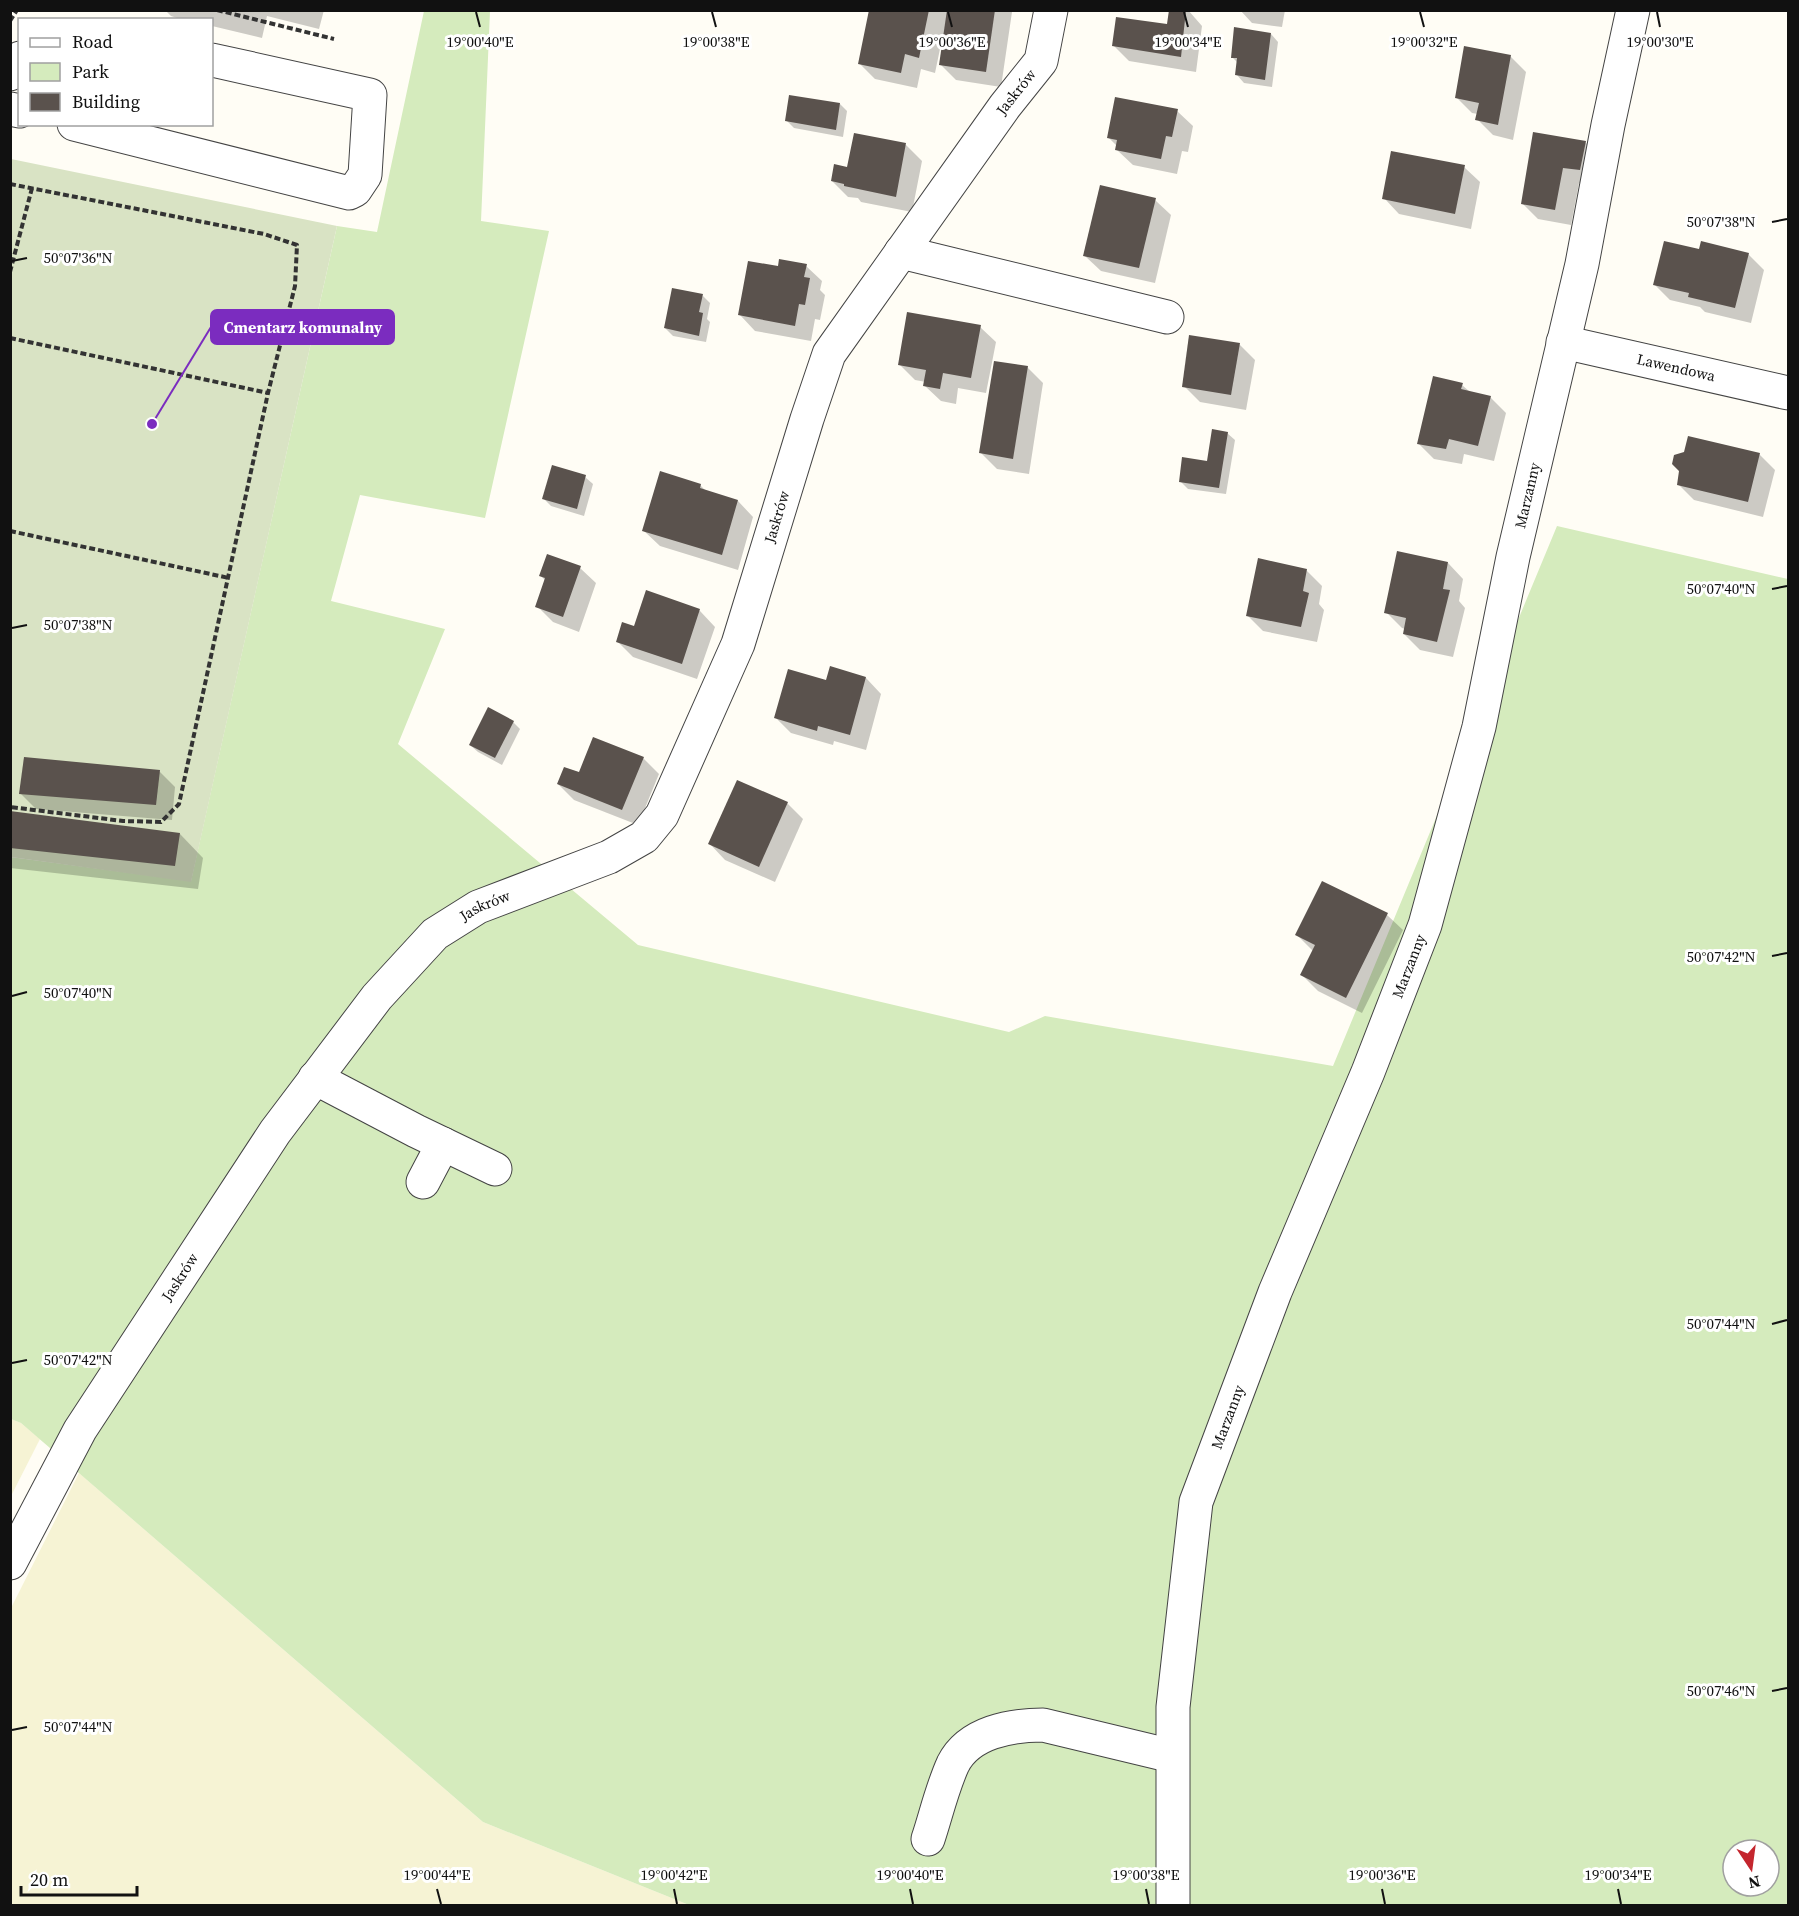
<svg xmlns="http://www.w3.org/2000/svg" width="1799" height="1916" font-family="'Source Serif 4',serif">
<style>
.farmland{fill:#f6f3d4}
.green{fill:#d5ebbd;fill-rule:evenodd}
.cemetery{fill:#d9e3c4}
.shadow{fill:#0003}
.building{fill:#5a524d}
.lines{fill:none;stroke-linecap:round;stroke-linejoin:round}
.minor-casing{stroke:#444;stroke-width:35}
.path{stroke:#333;stroke-width:4;stroke-dasharray:6 3;stroke-linecap:butt}
.minor{stroke:#fff;stroke-width:33}
.ticks{fill:none;stroke:#111;stroke-width:2}
.labels{text-anchor:middle;stroke-width:6;stroke-linejoin:round;paint-order:stroke}
.street-label{font-size:15px;fill:#111;stroke:#fff}
.ticks-label{font-size:15px;text-anchor:middle;fill:#111;stroke:#fff;stroke-width:6;stroke-linejoin:round;paint-order:stroke}
.leader{fill:none;stroke:#7b2cbf;stroke-width:2}
.callout-dot{fill:#7b2cbf;stroke:#fff;stroke-width:2}
.callout{fill:#7b2cbf;stroke:#7b2cbf;stroke-width:2}
.callout-label{font-size:16px;text-anchor:middle;font-weight:bold;fill:#fff}
</style>
<rect width="100%" height="100%" fill="#fffdf5"/>
<g class="farmland">
<path d="M11 1419 21 1423 40 1439 11 1496Z"/>
<path d="M79 1473 483 1822 689 1905H11L10 1610Z"/>
</g>
<path class="green" d="M424 11H490L481 221 549 231 485 518 360 495 331 601 445 629 398 744 638 945 1009 1032 1045 1016 1333 1066 1557 526 1788 579V1905H689L483 1822 21 1423 11 1419 10 857 191 881 337 226 377 232ZM1733 1850H1769V1886H1733Z"/>
<path class="cemetery" d="M11 159 337 226 191 882 11 857Z"/>
<g class="shadow">
<path d="M165 10H324L319 29 267 16 262 38 212 26V20H183L171 16Z"/>
<path d="M871 10H1011L1012 12 1001 87 956 80 940 64 943 44H941L935 73 921 69 917 88 875 79 860 64Z"/>
<path d="M1170 10H1188L1202 26 1196 72 1129 61 1113 45 1169 25Z"/>
<path d="M1240 10H1285L1282 27 1252 23Z"/>
<path d="M1271 34 1278 42 1272 87 1244 83 1237 75 1238 63 1232 57Z"/>
<path d="M1510 56 1526 72 1513 140 1493 135 1477 119 1478 114 1472 113 1456 97Z"/>
<path d="M840 104 847 111 843 137 794 128 787 121Z"/>
<path d="M1177 111 1193 126 1188 152 1182 151 1177 174 1133 165 1117 150 1118 147 1109 138Z"/>
<path d="M855 135 906 145 922 161 912 212 861 202 858 198 848 197 832 181 848 169Z"/>
<path d="M1585 142 1601 158 1596 185 1579 183 1571 225 1538 219 1522 203Z"/>
<path d="M1464 167 1480 182 1471 229 1399 214 1384 198Z"/>
<path d="M1155 200 1171 215 1155 283 1101 271 1085 256Z"/>
<path d="M1700 251 1748 254 1764 270 1751 323 1705 312 1700 307 1670 300 1655 285Z"/>
<path d="M806 266 822 281 820 290 825 295 820 320 815 319 811 341 755 331 740 315Z"/>
<path d="M703 296 710 303 707 319 710 322 706 342 673 336 665 328Z"/>
<path d="M980 327 996 342 986 393 958 388 956 404 941 401 925 386 926 382 915 380 899 364Z"/>
<path d="M1239 344 1255 360 1246 410 1200 402 1184 386Z"/>
<path d="M1027 367 1043 383 1029 474 997 469 981 453Z"/>
<path d="M1462 385 1470 392 1490 397 1506 413 1494 461 1464 454 1462 464 1434 459 1419 444Z"/>
<path d="M1227 433 1235 440 1226 494 1188 489 1180 481 1208 463Z"/>
<path d="M1759 454 1775 470 1763 517 1694 500 1678 484Z"/>
<path d="M585 477 593 484 584 516 551 506 544 499Z"/>
<path d="M700 485 707 492 738 501 753 517 738 570 660 546 644 531Z"/>
<path d="M1448 563 1463 579 1459 601 1465 608 1453 657 1420 650 1404 634 1405 629 1402 628 1386 612Z"/>
<path d="M580 568 596 583 579 632 553 622 537 606 546 581 541 576Z"/>
<path d="M1306 570 1322 586 1319 604 1324 610 1317 642 1263 631 1247 615Z"/>
<path d="M647 592 700 611 715 627 697 679 633 657 617 641 635 628Z"/>
<path d="M866 678 881 694 866 750 834 741 833 745 791 733 776 718 827 681Z"/>
<path d="M513 722 520 729 502 765 478 752 470 745Z"/>
<path d="M643 758 659 774 638 825 574 800 558 784 580 774Z"/>
<path d="M159 771 175 787 172 820 36 809 20 793Z"/>
<path d="M787 803 803 819 775 882 725 860 710 844Z"/>
<path d="M10 812 180 834 203 858 198 889 10 868Z"/>
<path d="M1387 915 1403 930 1362 1013 1318 991 1302 975 1313 951 1297 935Z"/>
</g>
<g class="building">
<path d="M869 10H929L919 58 905 54 901 73 858 64Z"/>
<path d="M947 10H995L986 72 939 65Z"/>
<path d="M1169 10H1186L1181 57 1112 46 1116 17 1167 24Z"/>
<path d="M1234 27 1271 33 1265 80 1235 75 1237 58H1231Z"/>
<path d="M1464 46 1511 55 1498 125 1475 120 1479 103 1455 98Z"/>
<path d="M789 95 840 103 836 130 785 121Z"/>
<path d="M1115 97 1178 109 1172 137 1166 136 1161 159 1115 150 1117 140 1107 138Z"/>
<path d="M1533 132 1586 141 1580 170 1563 168 1555 210 1521 204Z"/>
<path d="M854 133 906 143 896 197 844 186V184L831 181 834 164 847 167Z"/>
<path d="M1391 151 1465 165 1455 214 1382 199Z"/>
<path d="M1100 185 1156 198 1139 268 1083 256Z"/>
<path d="M1664 241 1699 249 1701 241 1749 253 1735 308 1688 297 1689 293 1653 285Z"/>
<path d="M779 259 807 264 804 277 810 278 805 305 799 304 795 326 738 315 748 261 778 266Z"/>
<path d="M672 288 703 294 699 312 703 313 699 336 664 328Z"/>
<path d="M907 312 981 325 971 378 943 373 940 389 923 386 926 370 898 365Z"/>
<path d="M1189 335 1240 343 1231 395 1182 387Z"/>
<path d="M994 361 1028 366 1013 459 979 453Z"/>
<path d="M1433 376 1463 383 1461 389 1491 396 1478 446 1449 439 1446 449 1417 444Z"/>
<path d="M1212 429 1228 432 1219 488 1179 482 1182 457 1207 461Z"/>
<path d="M1688 436 1760 453 1748 502 1677 485 1679 471 1672 464 1674 455 1684 452Z"/>
<path d="M552 465 586 475 577 509 542 499Z"/>
<path d="M660 471 701 484 700 488 738 500 722 555 642 531Z"/>
<path d="M1397 551 1448 562 1443 589 1450 590 1437 642 1403 634 1406 618 1384 613Z"/>
<path d="M547 554 581 566 563 617 535 607 545 578 539 576Z"/>
<path d="M1258 558 1307 569 1303 591 1309 593 1301 627 1246 616Z"/>
<path d="M646 590 700 609 682 664 616 642 622 622 634 626Z"/>
<path d="M830 666 866 677 850 735 818 726 817 731 774 718 788 669 826 680Z"/>
<path d="M488 707 514 721 495 758 469 745Z"/>
<path d="M593 737 644 757 622 810 557 784 564 767 579 772Z"/>
<path d="M24 757 160 770 156 805 19 794Z"/>
<path d="M737 780 788 802 759 867 708 844Z"/>
<path d="M10 811 180 833 175 866 10 848Z"/>
<path d="M1322 881 1388 913 1346 998 1300 975 1315 945 1295 935Z"/>
</g>
<g class="lines">
<g class="minor-casing">
<g id="minor">
<path d="M10 74 20 58"/>
<path d="M10 109 20 111"/>
<path d="M74 124 349 193 355 190 365 175 370 95 212 60"/>
<path d="M901 252 1167 317"/>
<path id="s1" d="M1563 342 1788 393"/>
<path d="M315 1078 416 1131 495 1169"/>
<path d="M423 1182 443 1144"/>
<path id="s2" d="M10 1563 80 1430 275 1132 377 997 435 934 478 907 609 857 644 837 662 815 738 644 807 419 829 354 1005 106 1041 61 1051 10"/>
<path d="M928 1839C936 1815 942 1788 953 1764 969 1732 1011 1725 1043 1725L1172 1756"/>
<path id="s3" d="M1173 1906V1707L1196 1502 1275 1292 1368 1072 1425 925 1479 727 1513 557 1582 264 1608 125 1633 10"/>
</g>
</g>
<g class="path">
<path d="M217 10 334 39"/>
<path d="M10 21 17 10"/>
<path d="M10 184 264 234 297 245 295 286 268 393 179 804 161 822 123 821 10 807"/>
<path d="M10 272 32 188"/>
<path d="M10 338 268 393"/>
<path d="M10 531 229 578"/>
</g>
<use href="#minor" class="minor"/>
</g>
<path class="ticks" d="M476 12 480 27M712 12 716 27M948 12 952 27M1184 12 1188 27M1420 12 1424 27M1657 12 1660 27M1772 222 1787 219M12 261 27 258M1772 589 1787 586M12 628 27 625M1772 956 1787 953M12 996 27 992M1772 1324 1787 1320M12 1363 27 1360M1772 1691 1787 1688M12 1730 27 1727M437 1889 441 1904M674 1889 677 1904M910 1889 913 1904M1146 1889 1149 1904M1382 1889 1385 1904M1618 1889 1621 1904"/>
<g class="labels">
<g class="street-label">
<text dy="5" stroke="none"><textPath href="#s2" startOffset="1834">Jaskrów</textPath></text>
<text dy="5" stroke="none"><textPath href="#s1" startOffset="116">Lawendowa</textPath></text>
<text dy="5" stroke="none"><textPath href="#s3" startOffset="1468">Marzanny</textPath></text>
<text dy="5" stroke="none"><textPath href="#s2" startOffset="1341">Jaskrów</textPath></text>
<text dy="5" stroke="none"><textPath href="#s2" startOffset="819">Jaskrów</textPath></text>
<text dy="5" stroke="none"><textPath href="#s3" startOffset="982">Marzanny</textPath></text>
<text dy="5" stroke="none"><textPath href="#s2" startOffset="333">Jaskrów</textPath></text>
<text dy="5" stroke="none"><textPath href="#s3" startOffset="496">Marzanny</textPath></text>
</g>
</g>
<g class="ticks-label">
<text x="480" y="47">19°00'40"E</text>
<text x="716" y="47">19°00'38"E</text>
<text x="952" y="47">19°00'36"E</text>
<text x="1188" y="47">19°00'34"E</text>
<text x="1424" y="47">19°00'32"E</text>
<text x="1660" y="47">19°00'30"E</text>
<text x="1721" y="227">50°07'38"N</text>
<text x="78" y="263">50°07'36"N</text>
<text x="1721" y="594">50°07'40"N</text>
<text x="78" y="630">50°07'38"N</text>
<text x="1721" y="962">50°07'42"N</text>
<text x="78" y="998">50°07'40"N</text>
<text x="1721" y="1329">50°07'44"N</text>
<text x="78" y="1365">50°07'42"N</text>
<text x="1721" y="1696">50°07'46"N</text>
<text x="78" y="1732">50°07'44"N</text>
<text x="437" y="1880">19°00'44"E</text>
<text x="674" y="1880">19°00'42"E</text>
<text x="910" y="1880">19°00'40"E</text>
<text x="1146" y="1880">19°00'38"E</text>
<text x="1382" y="1880">19°00'36"E</text>
<text x="1618" y="1880">19°00'34"E</text>
</g>
<path class="leader" d="M152 424L211 327"/>
<circle class="callout-dot" cx="152" cy="424" r="6"/>
<rect class="callout" x="211" y="310" width="183" height="34" rx="6"/>
<g class="callout-label">
<text x="303" y="333">Cmentarz komunalny</text>
</g>
<rect width="1799" height="1916" fill="none" stroke="#111111" stroke-width="24"/>
<rect x="18" y="18" width="195" height="108" fill="#ffffff" stroke="#a0a0a0" stroke-width="1.5"/>
<rect x="30" y="38" width="30" height="9" fill="#ffffff" stroke="#a0a0a0" stroke-width="1.5"/>
<text x="72" y="48" font-size="18" fill="#111111">Road</text>
<rect x="30" y="63" width="30" height="18" fill="#d5ebbd" stroke="#a0a0a0" stroke-width="1.5"/>
<text x="72" y="78" font-size="18" fill="#111111">Park</text>
<rect x="30" y="93" width="30" height="18" fill="#5a524d" stroke="#a0a0a0" stroke-width="1.5"/>
<text x="72" y="108" font-size="18" fill="#111111">Building</text>
<g transform="translate(1751 1868) rotate(167)"><circle r="28" fill="#ffffff" stroke="#a0a0a0" stroke-width="1.5"/>
<path d="M0-4.5L10 22L0 15L-10 22Z" fill="#c4262e"/>
<text y="-9" font-size="16" font-weight="bold" text-anchor="middle" fill="#111111">N</text>
</g>
<path d="M21 1886v9h116v-9" fill="none" stroke="#111111" stroke-width="3"/>
<text x="30" y="1886" font-size="18" fill="#111111" stroke="#ffffff" stroke-width="4.5" paint-order="stroke">20 m</text>
</svg>
